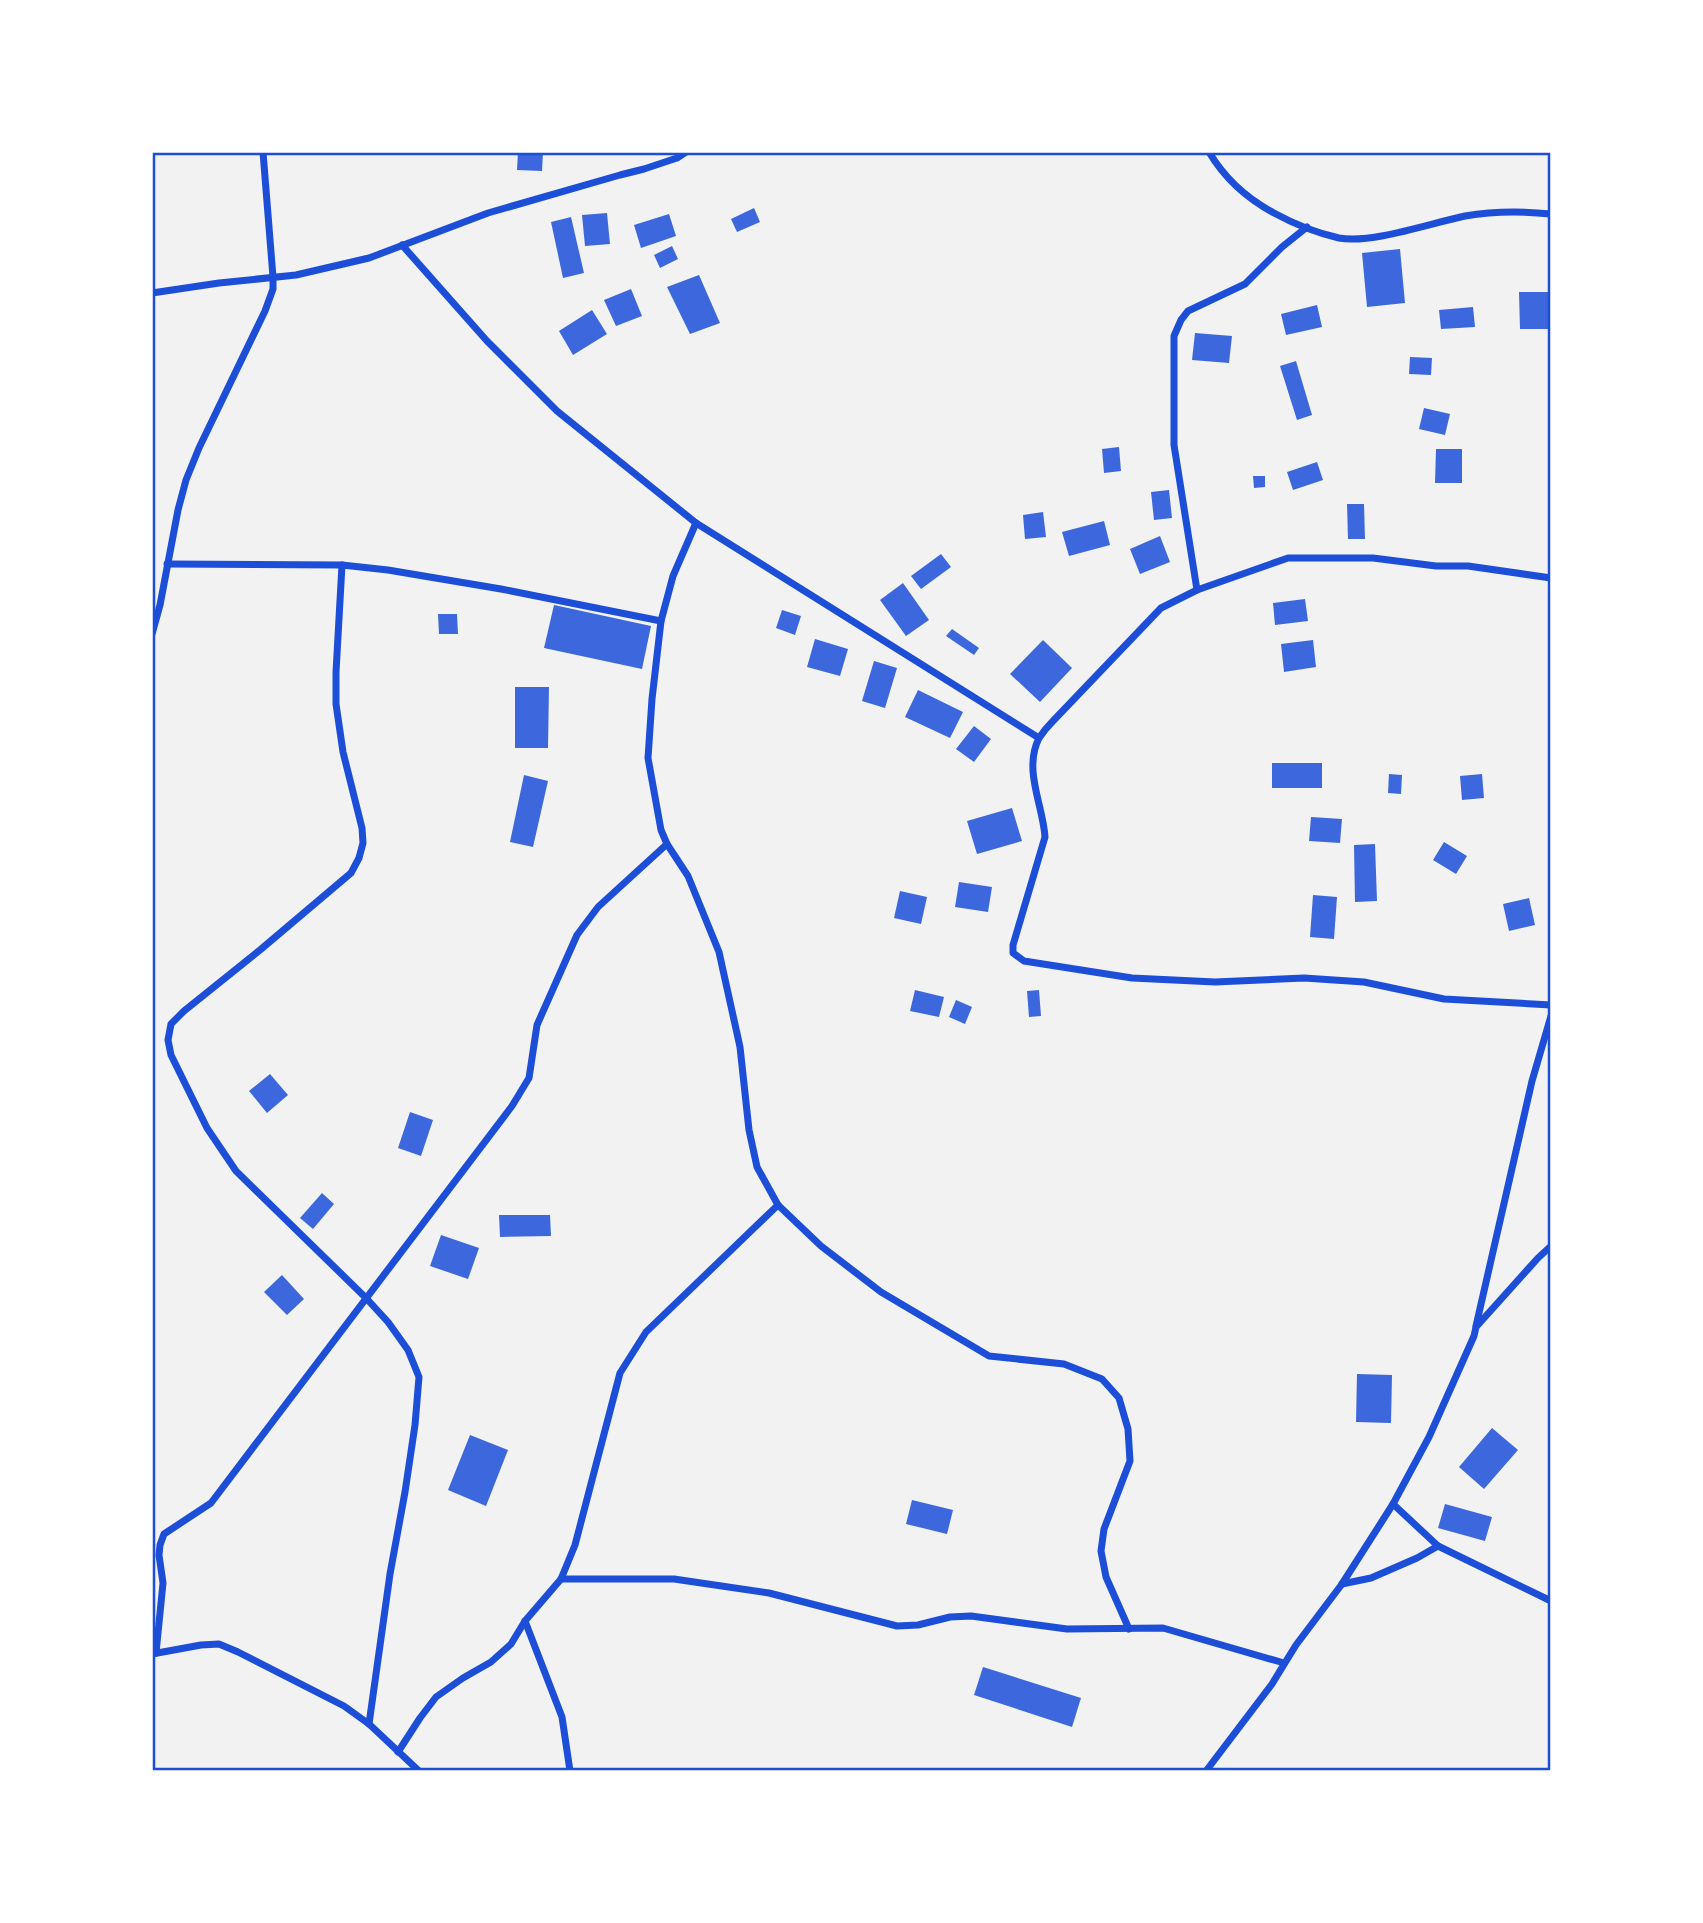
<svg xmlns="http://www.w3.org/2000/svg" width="1703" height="1923" font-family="'Golos Text',sans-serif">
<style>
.building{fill:#3d67dc}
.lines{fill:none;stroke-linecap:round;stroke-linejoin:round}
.minor{stroke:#1d4ed8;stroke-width:7}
.neatline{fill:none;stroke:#1d4ed8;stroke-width:2.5}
</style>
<rect width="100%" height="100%" fill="#f2f2f2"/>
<g class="building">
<path d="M518 152H543L542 171 517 170Z"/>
<path d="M754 208 760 222 737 232 731 219Z"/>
<path d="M607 213 610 244 585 246 582 215Z"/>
<path d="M669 214 676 236 641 248 634 225Z"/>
<path d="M571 217 584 273 563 278 551 222Z"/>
<path d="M672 246 678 259 660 268 654 255Z"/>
<path d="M1400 249 1405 303 1367 307 1362 253Z"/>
<path d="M699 275 720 323 690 334 667 287Z"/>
<path d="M631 289 642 316 616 326 604 300Z"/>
<path d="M1519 292H1551V329H1520Z"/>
<path d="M1317 305 1322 327 1286 335 1281 314Z"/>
<path d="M1473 307 1475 327 1441 329 1439 310Z"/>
<path d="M592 310 607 334 573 355 559 331Z"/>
<path d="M1195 333 1232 336 1229 363 1192 360Z"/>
<path d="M1410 357 1432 358 1431 375 1409 374Z"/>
<path d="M1296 361 1312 415 1297 420 1280 366Z"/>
<path d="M1424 408 1450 414 1445 435 1419 429Z"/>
<path d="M1119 447 1121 471 1104 473 1102 449Z"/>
<path d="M1436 449H1462V483H1435Z"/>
<path d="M1317 462 1323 480 1293 490 1287 472Z"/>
<path d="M1253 476H1265V487L1254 488Z"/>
<path d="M1169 490 1172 518 1154 520 1151 492Z"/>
<path d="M1347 504H1364L1365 539H1348Z"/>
<path d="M1043 512 1046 537 1025 539 1023 515Z"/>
<path d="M1104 521 1110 545 1069 556 1062 532Z"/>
<path d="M1160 536 1170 562 1140 574 1130 549Z"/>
<path d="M941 554 951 567 921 589 911 576Z"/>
<path d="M903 583 929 620 906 636 880 600Z"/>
<path d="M1305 599 1308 621 1275 625 1273 603Z"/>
<path d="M554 605 651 626 642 669 544 648Z"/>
<path d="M782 610 801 616 795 635 776 628Z"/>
<path d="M438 614H457L458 634H439Z"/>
<path d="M952 629 979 648 974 655 946 636Z"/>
<path d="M815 639 848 649 840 676 807 667Z"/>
<path d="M1043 640 1072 668 1040 702 1010 674Z"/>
<path d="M1313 640 1316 667 1284 672 1281 644Z"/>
<path d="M874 661 897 668 885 708 862 701Z"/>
<path d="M515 687H549L548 748H515Z"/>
<path d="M918 690 963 712 950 738 905 717Z"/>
<path d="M974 726 991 739 974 762 956 749Z"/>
<rect x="1272" y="763" width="50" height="25"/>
<path d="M1389 774 1402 775 1401 794 1388 793Z"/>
<path d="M1482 774 1484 798 1462 800 1460 776Z"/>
<path d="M524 775 548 781 533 847 510 842Z"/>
<path d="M1012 808 1022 841 977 854 967 821Z"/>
<path d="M1311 817 1342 819 1340 843 1309 841Z"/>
<path d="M1444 842 1467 856 1456 874 1433 860Z"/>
<path d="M1375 844 1377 901 1355 902 1354 845Z"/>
<path d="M959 882 992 887 988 912 955 907Z"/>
<path d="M900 891 927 897 921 924 894 918Z"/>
<path d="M1313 895 1337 897 1334 939 1310 937Z"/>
<path d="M1529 898 1535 925 1509 931 1503 904Z"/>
<path d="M915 990 944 997 939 1017 910 1011Z"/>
<path d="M1039 990 1041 1016 1029 1017 1027 991Z"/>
<path d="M956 1000 972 1007 965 1024 949 1017Z"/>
<path d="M270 1074 288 1095 267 1113 249 1091Z"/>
<path d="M410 1112 433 1120 421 1156 398 1148Z"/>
<path d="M322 1193 334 1204 313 1229 300 1218Z"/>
<path d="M499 1215H550L551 1236 500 1237Z"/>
<path d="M441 1235 479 1248 468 1279 430 1266Z"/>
<path d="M282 1275 304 1299 287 1315 264 1292Z"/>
<path d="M1357 1374 1392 1375 1391 1423 1356 1422Z"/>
<path d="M1492 1428 1518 1450 1484 1489 1459 1467Z"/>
<path d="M470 1435 508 1450 486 1506 448 1490Z"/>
<path d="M912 1500 953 1510 947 1534 906 1524Z"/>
<path d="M1445 1504 1492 1517 1485 1541 1438 1528Z"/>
<path d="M983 1667 1081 1698 1072 1727 974 1695Z"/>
</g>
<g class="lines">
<g class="minor">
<path d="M1209 152C1225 179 1246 198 1274 213 1294 224 1317 233 1339 238 1372 244 1431 223 1465 216 1494 211 1522 211 1551 214"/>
<path d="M402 245 487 341 557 411 696 523 1039 738"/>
<path d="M152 293 219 283 296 275 369 258 488 213 620 175 644 169 677 158 686 152"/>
<path d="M696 523 673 576 661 621 652 699 648 758 661 830 667 844 688 876 719 952 740 1047 749 1130 757 1167 778 1205 821 1246 881 1292 989 1356 1064 1364 1102 1379 1119 1398 1128 1429 1130 1461 1104 1529 1101 1551 1106 1577 1129 1629"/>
<path d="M167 564 342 565 388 570 501 589 661 621"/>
<path d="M342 565 336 672V704L343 752 362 828 363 843 359 858 351 873 260 950 184 1011 171 1024 168 1040 171 1055 207 1128 236 1171 366 1298 388 1322 408 1350 419 1377 415 1425 405 1492 390 1574 369 1724"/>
<path d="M1551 578 1468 566H1436L1373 558H1288L1197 590 1161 608 1053 721C1048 726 1043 732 1039 738 1023 770 1043 805 1045 837L1013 945V953L1024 961 1132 978 1215 982 1304 978 1364 982 1444 999 1551 1005"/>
<path d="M1197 590 1174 445V336L1181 320 1188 311 1245 284 1282 247 1307 227"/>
<path d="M152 634 160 605 178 510 186 480 199 448 265 311 273 289V277L263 152"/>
<path d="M1476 1326 1532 1081 1551 1016"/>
<path d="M1393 1504 1438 1546 1551 1601"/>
<path d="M561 1579H674L769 1593 897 1626 918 1625 950 1617 971 1616 1067 1629 1163 1628 1284 1663"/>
<path d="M1342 1584 1371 1578 1417 1558 1438 1546"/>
<path d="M525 1621 562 1717 570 1771"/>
<path d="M156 1653 163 1583 159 1555 160 1545 164 1534 211 1503 512 1106 529 1078 537 1025 577 935 598 907 667 844"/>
<path d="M152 1654 201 1645 219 1644 238 1652 344 1706 369 1724 419 1771"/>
<path d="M398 1752 420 1718 436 1697 463 1678 491 1662 511 1644 525 1621 561 1579 575 1545 620 1373 646 1332 778 1205"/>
<path d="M1206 1771 1272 1684 1296 1645 1342 1584 1393 1504 1429 1437 1474 1336 1476 1327 1538 1258 1551 1246"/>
</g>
</g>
<rect width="1703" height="1923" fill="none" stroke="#ffffff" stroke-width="308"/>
<rect x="154" y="154" width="1395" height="1615" class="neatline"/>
</svg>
